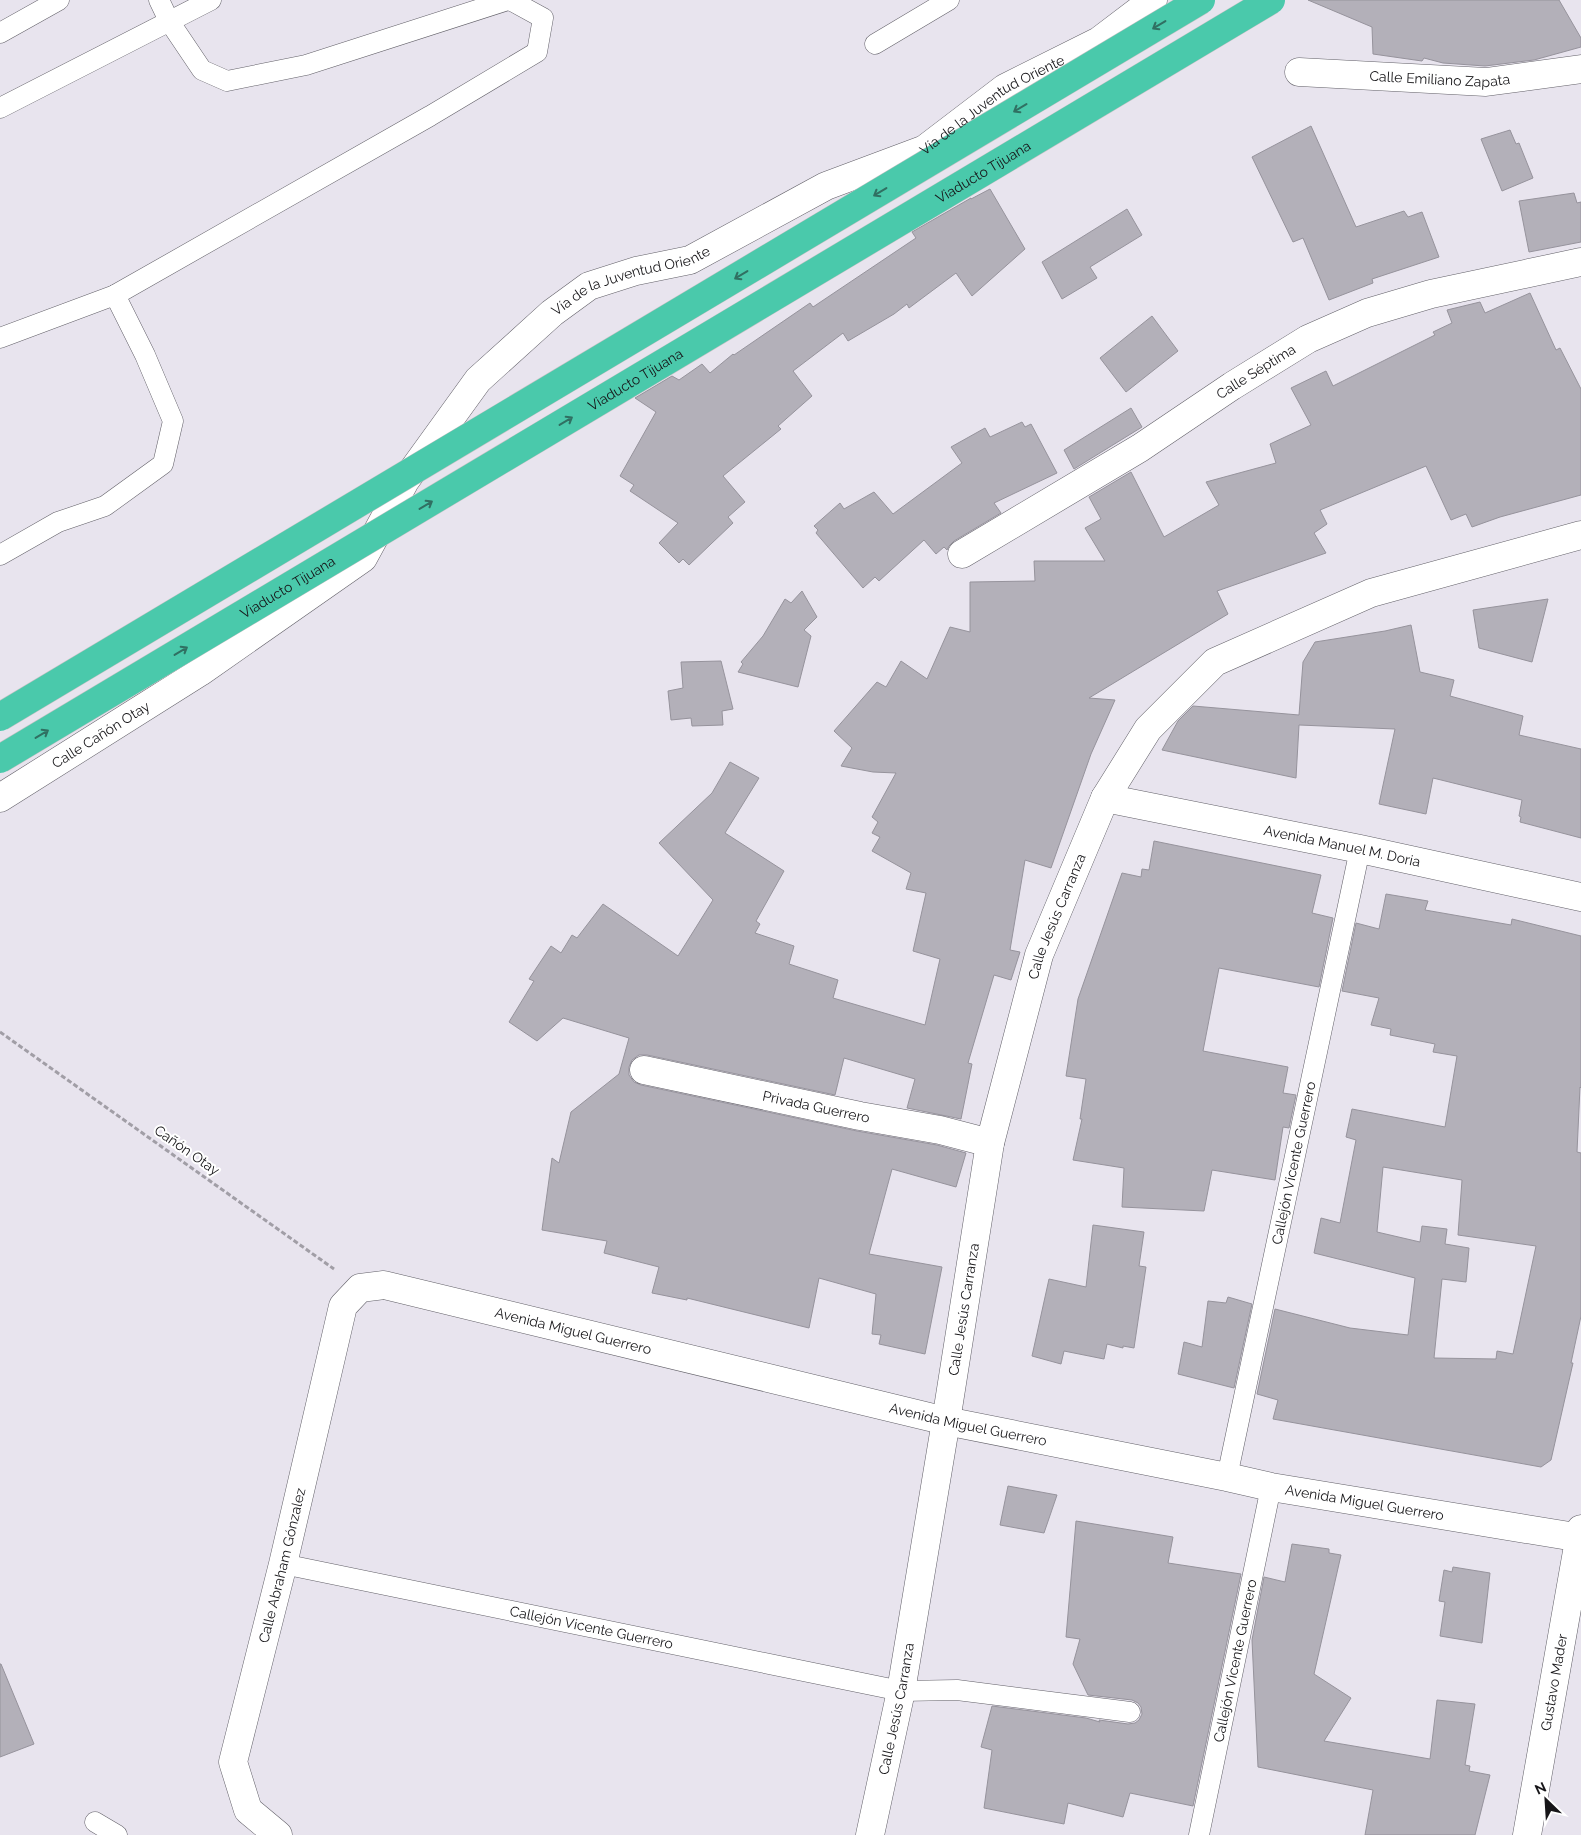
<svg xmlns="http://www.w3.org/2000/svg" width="1581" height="1835" font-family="Raleway,sans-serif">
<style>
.building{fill:#b3b0b9;stroke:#96939c;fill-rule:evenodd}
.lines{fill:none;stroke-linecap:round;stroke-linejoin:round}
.service-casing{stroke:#626068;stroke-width:21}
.minor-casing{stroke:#626068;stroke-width:29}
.tertiary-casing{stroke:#626068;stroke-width:29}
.path{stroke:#a19ea6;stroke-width:3;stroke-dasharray:5 2.5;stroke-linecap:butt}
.service{stroke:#fff;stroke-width:20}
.minor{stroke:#fff;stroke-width:28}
.tertiary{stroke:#fff;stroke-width:28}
.motorway-bridge-casing{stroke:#c3c2c3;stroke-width:29;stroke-linecap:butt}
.motorway-bridge{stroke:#4ac9ab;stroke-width:28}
.oneway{stroke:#307062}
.labels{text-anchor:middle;stroke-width:4;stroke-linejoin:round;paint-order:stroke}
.street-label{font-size:14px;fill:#171619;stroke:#fff}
</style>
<rect width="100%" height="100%" fill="#e8e4ee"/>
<g class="building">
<path d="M1308 0H1559L1581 38V47L1534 60 1485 66 1443 63 1424 58 1422 61 1373 54 1372 27Z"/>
<path d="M1311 126 1356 227 1404 211 1408 217 1422 212 1439 257 1372 279 1373 283 1329 300 1303 238 1293 242 1252 157Z"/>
<path d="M1510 130 1516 144 1519 143 1533 178 1502 191 1481 139Z"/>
<path d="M990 189 1025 249 972 296 956 273 909 308 907 304 894 314 848 341 843 333 793 371 812 396 778 426 781 429 723 476 745 502 728 517 733 523 689 565 683 559 679 563 659 543 678 523 630 491 634 485 620 476 656 412 635 398 672 376 679 380 702 364 710 373 733 354 734 355 810 303 813 307 916 238 912 232 971 198V199Z"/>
<path d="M1574 193 1577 203 1581 202V242L1529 252 1519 201Z"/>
<path d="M1127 209 1142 235 1090 267 1097 278 1062 299 1042 262Z"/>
<path d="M1530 293 1556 350 1560 348 1581 389V495L1500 517 1472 527 1466 514 1451 520 1426 466 1320 510 1327 524 1314 533 1326 553 1217 591 1228 614 1089 698 1115 700 1091 754 1051 868 1025 860 1010 950 1020 952 1011 980 994 975 968 1063 972 1064 961 1119 907 1108 915 1079 844 1058 835 1095 647 1055H639L632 1060 629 1067V1075L634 1082 641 1085 857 1131 937 1145 966 1153 956 1187 892 1169 869 1254 942 1267 925 1354 879 1344 881 1335 872 1334 876 1294 819 1278 809 1328 687 1298V1300L652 1293 659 1267 604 1253 607 1241 542 1230 552 1158 559 1163 571 1112 619 1074 629 1038 563 1018 537 1041 509 1022 534 981 529 979 551 946 561 953 572 935 577 938 603 904 678 956 713 900 659 843 712 793 730 762 759 778 725 833 784 871 756 921 760 924 755 933 794 946 789 964 838 980 833 998 925 1025 940 959 913 951 926 893 906 889 911 873 872 851 880 837 872 833 878 822 872 817 896 773 873 772 841 766 852 748 834 731 877 682 886 687 901 661 927 679 950 627 970 632V582L1035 581 1034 561H1105L1085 528 1101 519 1089 497 1131 472 1164 537 1219 505 1206 482 1276 463 1270 444 1311 425 1291 388 1326 371 1333 386 1435 335 1433 332 1452 323 1447 310 1480 302 1485 313Z"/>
<path d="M1152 316 1178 351 1126 392 1100 358Z"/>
<path d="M1131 408 1142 427 1074 469 1064 450Z"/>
<path d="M1022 422 1025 427 1031 424 1057 473 994 503 1001 513 954 541 949 546 947 550 944 547 936 554 924 540 879 581 875 577 863 588 816 533 818 530 814 526 840 503 844 509 874 492 893 514 962 463 951 447 985 428 990 437Z"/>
<path d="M802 591 817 617 804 630 811 636 798 687 738 672 743 664 741 662 763 636 785 599 791 603Z"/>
<path d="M1548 599 1532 662 1479 648 1473 610Z"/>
<path d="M1411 625 1420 672 1454 680 1450 696 1523 716 1519 735 1581 749V838L1520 822 1521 817 1519 816 1522 800 1433 778 1426 814 1379 804 1395 729 1299 725 1296 778 1162 750 1178 721 1193 706 1299 715 1303 662 1315 642 1385 631Z"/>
<path d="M721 661 733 709 722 711 723 725 692 726 691 718 671 720 668 691 683 688 681 662Z"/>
<path d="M1154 841 1321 875 1312 913 1333 918 1319 987 1219 968 1203 1051 1288 1067 1283 1093 1296 1095 1289 1128 1283 1127 1275 1180 1212 1170 1204 1211 1122 1207 1124 1168 1073 1160 1082 1119H1080L1086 1079 1066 1076 1078 999 1122 873 1141 877 1142 869 1149 870Z"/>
<path d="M1386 894 1428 901 1425 910 1511 925 1512 919 1581 936V1088L1580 1087 1577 1152 1581 1153V1316L1571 1363H1573L1551 1460 1541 1467 1273 1419 1278 1400 1257 1394 1275 1309 1350 1328 1408 1335 1415 1278 1314 1253 1321 1218 1340 1223 1356 1140 1346 1137 1352 1109 1445 1127 1457 1056 1433 1052 1435 1044 1390 1035 1391 1029 1371 1025 1379 998 1342 991 1356 923 1379 929ZM1383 1167 1462 1180 1458 1235 1536 1246 1513 1354 1497 1351 1496 1359 1434 1358 1442 1279 1466 1282 1469 1248 1445 1244 1447 1229 1422 1226 1420 1242 1377 1232Z"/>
<path d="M1093 1225 1144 1232 1139 1266 1146 1267 1134 1348 1123 1346V1348L1107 1344 1104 1359 1064 1351 1061 1364 1032 1356 1049 1279 1086 1287Z"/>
<path d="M1228 1297 1252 1304 1234 1388 1178 1374 1184 1342 1202 1347 1208 1301 1226 1303Z"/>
<path d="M1008 1486 1057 1495 1044 1533 1000 1525Z"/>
<path d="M1076 1521 1173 1537 1168 1563 1241 1574 1193 1806 1130 1793 1123 1817 1068 1803 1064 1824 984 1808 992 1750 981 1747 992 1706 1086 1718 1100 1722 1099 1720 1128 1724 1135 1723 1139 1720 1142 1714 1141 1707 1138 1703 1132 1700 1088 1695 1073 1664 1080 1639 1066 1637Z"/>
<path d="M1292 1544 1329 1549V1553L1341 1555 1314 1674 1351 1698 1324 1741 1430 1759 1437 1700 1475 1704 1465 1765 1470 1766 1469 1771 1490 1775 1475 1835H1365L1373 1790 1258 1767 1252 1640 1264 1577 1285 1582Z"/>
<path d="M1453 1567 1490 1573 1482 1643 1440 1636 1445 1602 1439 1601 1444 1570 1452 1572Z"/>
<path d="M0 1664H1L34 1744 0 1757Z"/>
</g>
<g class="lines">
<g class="service-casing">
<g id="service">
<path d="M159 0 169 21 202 70 227 81 306 65 508 0"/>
<path d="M0 33 59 0"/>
<path d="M875 44 949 0"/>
<path d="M0 108 211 0"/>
<path d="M0 338 115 295 430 116 537 52 543 18 510 0"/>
<path d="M0 555 58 522 105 506 163 464 173 421 145 355 115 295"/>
<path id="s1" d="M1227 1477 1360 849"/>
<path id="s2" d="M283 1564 901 1691 957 1690 1130 1712"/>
<path d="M95 1822 117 1835"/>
<path id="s3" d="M1199 1835 1271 1487"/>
</g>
</g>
<g class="minor-casing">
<g id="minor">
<path id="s4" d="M1299 72 1486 82 1581 69"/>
<path id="s5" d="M962 554 1140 448 1232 386 1308 339 1367 313 1431 294 1581 262"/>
<path id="s6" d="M0 798 200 672 363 558 405 481 478 380 552 313 589 286 636 271 690 260 826 186 925 149 1005 88 1099 41 1153 0"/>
<path id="s7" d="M1105 798 1360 849 1581 897"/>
<path id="s8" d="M644 1070 860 1116 940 1130 990 1143"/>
<path id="s9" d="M278 1835 248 1810 233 1762 283 1564 343 1306 360 1288 384 1285 946 1421 1227 1477 1271 1487 1581 1538"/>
<path id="s10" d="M870 1835 901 1691 946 1421 990 1143 1039 955 1105 798 1148 729 1215 662 1371 593 1581 535"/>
</g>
</g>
<g class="tertiary-casing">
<g id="tertiary">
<path id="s11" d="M1527 1835 1581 1529"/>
</g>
</g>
<path class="path" d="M0 1032 334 1269"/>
<use href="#service" class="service"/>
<use href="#minor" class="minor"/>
<use href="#tertiary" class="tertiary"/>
<g class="motorway-bridge-casing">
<g id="motorway-bridge">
<path d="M0 717 1201 0"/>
<path id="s12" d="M0 759 1271 0"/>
</g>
</g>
<use href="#motorway-bridge" class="motorway-bridge"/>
</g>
<defs><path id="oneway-shaft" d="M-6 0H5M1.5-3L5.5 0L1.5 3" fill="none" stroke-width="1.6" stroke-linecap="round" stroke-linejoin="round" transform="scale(1.25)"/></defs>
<g class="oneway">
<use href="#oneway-shaft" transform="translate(1159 25) rotate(149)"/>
<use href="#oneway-shaft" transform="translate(1020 108) rotate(149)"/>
<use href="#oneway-shaft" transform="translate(880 192) rotate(149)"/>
<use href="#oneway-shaft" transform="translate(741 275) rotate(149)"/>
<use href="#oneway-shaft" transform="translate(566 421) rotate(-31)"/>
<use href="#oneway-shaft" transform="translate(426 505) rotate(-31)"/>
<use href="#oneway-shaft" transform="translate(181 651) rotate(-31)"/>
<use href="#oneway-shaft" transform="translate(42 734) rotate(-31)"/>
</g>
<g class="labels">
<g class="street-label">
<text dy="5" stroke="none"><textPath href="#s4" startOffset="141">Calle Emiliano Zapata</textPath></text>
<text dy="5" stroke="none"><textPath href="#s6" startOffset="1239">Vía de la Juventud Oriente</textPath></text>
<text dy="5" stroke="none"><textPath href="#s12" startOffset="1145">Viaducto Tijuana</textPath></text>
<text dy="5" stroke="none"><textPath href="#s6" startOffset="834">Vía de la Juventud Oriente</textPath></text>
<text dy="5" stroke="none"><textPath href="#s5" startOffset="346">Calle Séptima</textPath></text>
<text dy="5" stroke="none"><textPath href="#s12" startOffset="740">Viaducto Tijuana</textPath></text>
<text dy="5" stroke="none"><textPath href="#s12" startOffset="335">Viaducto Tijuana</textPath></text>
<text dy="5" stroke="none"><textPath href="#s6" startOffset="119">Calle Cañón Otay</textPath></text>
<text dy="5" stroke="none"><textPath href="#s7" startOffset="242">Avenida Manuel M. Doria</textPath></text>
<text dy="5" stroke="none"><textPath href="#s10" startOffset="939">Calle Jesús Carranza</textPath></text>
<text dy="5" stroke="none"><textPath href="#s8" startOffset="176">Privada Guerrero</textPath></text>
<text transform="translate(187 1150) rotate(35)" y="5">Cañón Otay</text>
<text dy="5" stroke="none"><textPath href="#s1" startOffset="321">Callejón Vicente Guerrero</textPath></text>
<text dy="5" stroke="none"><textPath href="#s10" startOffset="534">Calle Jesús Carranza</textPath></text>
<text dy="5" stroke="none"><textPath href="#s9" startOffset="802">Avenida Miguel Guerrero</textPath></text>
<text dy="5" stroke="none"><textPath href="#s9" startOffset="1208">Avenida Miguel Guerrero</textPath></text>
<text dy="5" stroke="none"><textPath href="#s9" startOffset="1612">Avenida Miguel Guerrero</textPath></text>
<text dy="5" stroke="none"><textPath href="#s9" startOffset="292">Calle Abraham Gónzalez</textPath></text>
<text dy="5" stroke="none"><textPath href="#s2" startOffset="315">Callejón Vicente Guerrero</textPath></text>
<text dy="5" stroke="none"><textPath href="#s3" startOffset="178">Callejón Vicente Guerrero</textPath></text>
<text dy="5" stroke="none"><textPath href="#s11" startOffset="155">Gustavo Mader</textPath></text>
<text dy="5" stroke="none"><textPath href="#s10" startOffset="129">Calle Jesús Carranza</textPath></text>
</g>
</g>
<g transform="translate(1546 1800) rotate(335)" stroke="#ffffff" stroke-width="4" paint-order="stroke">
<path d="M0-4L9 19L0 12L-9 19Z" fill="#171619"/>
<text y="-8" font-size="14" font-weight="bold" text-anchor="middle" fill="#171619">N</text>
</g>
</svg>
